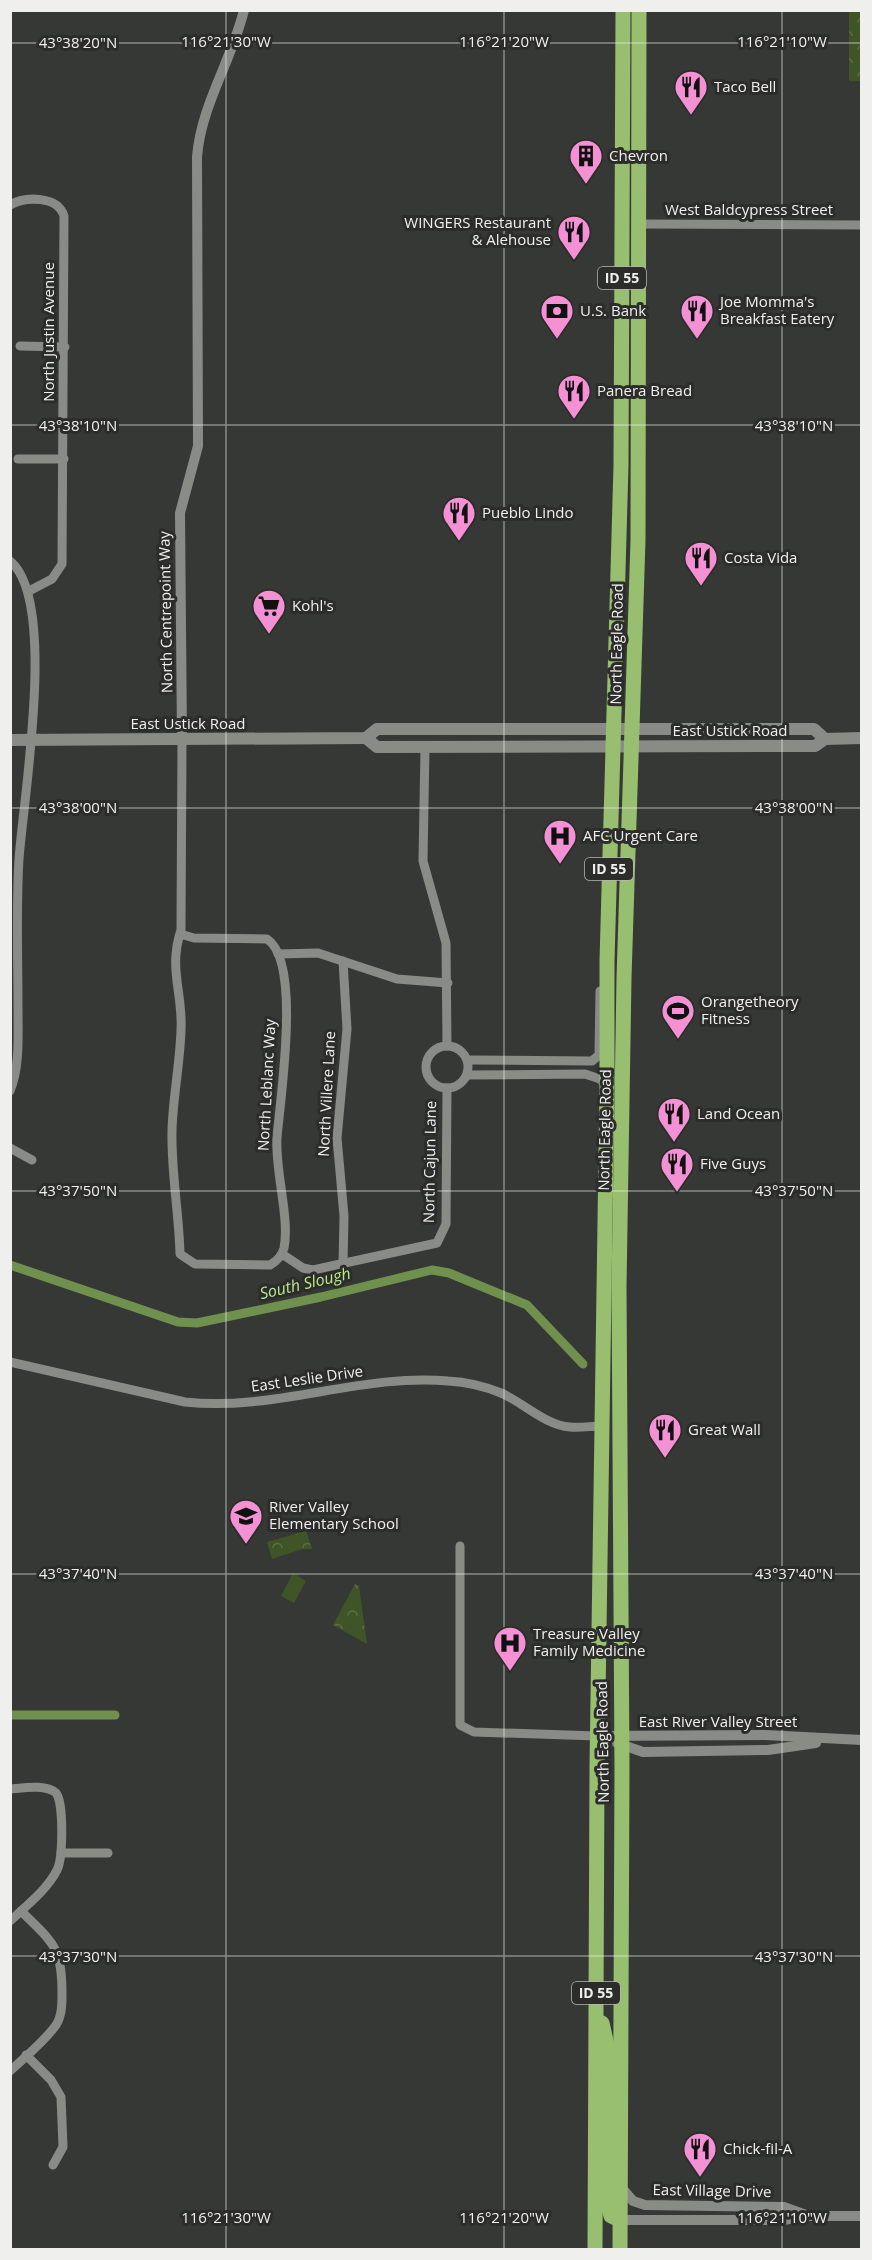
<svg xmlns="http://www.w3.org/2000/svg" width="872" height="2260" font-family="'Open Sans',sans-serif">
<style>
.park{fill:url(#park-crowns)}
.pitch{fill:#3f5528}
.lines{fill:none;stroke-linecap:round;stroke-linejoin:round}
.canal{stroke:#6f914d;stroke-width:9}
.minor{stroke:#898b87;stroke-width:9}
.tertiary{stroke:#898b87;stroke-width:10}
.secondary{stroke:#898b87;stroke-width:12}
.trunk{stroke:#98be70;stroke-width:15}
.ticks{fill:none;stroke:#efefee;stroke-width:1.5;stroke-opacity:0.45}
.labels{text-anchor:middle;stroke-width:6;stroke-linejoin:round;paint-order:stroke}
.shield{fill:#2c2d2b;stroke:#b4b5b4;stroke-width:1.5}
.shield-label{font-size:14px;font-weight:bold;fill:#efefee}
.poi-label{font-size:15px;fill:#efefee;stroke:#2c2d2b;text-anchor:start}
.street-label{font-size:15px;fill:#efefee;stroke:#2c2d2b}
.water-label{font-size:16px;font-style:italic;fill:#b9e98a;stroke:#2c2d2b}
.ticks-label{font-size:15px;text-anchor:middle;fill:#efefee;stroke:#2c2d2b;stroke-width:6;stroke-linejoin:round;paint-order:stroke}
</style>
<defs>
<pattern id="park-crowns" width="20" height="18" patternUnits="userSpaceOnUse" patternTransform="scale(1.5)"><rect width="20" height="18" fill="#3f5528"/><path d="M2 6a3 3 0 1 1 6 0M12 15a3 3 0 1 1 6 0" fill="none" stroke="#5b6e48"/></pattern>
</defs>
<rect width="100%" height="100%" fill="#363835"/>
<g class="park">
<rect x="849" y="11" width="12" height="70"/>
<path d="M306 1531 312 1549H302L272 1559 267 1542Z"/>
<path d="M355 1584 359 1586 367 1644 333 1625Z"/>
</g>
<path class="pitch" d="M293 1573 306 1581 294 1603 281 1596Z"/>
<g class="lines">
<g class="canal">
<path d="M10 1265 178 1322 197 1323 321 1297 432 1270 449 1273 527 1305 583 1364"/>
<path d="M10 1715H115"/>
</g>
<g class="minor">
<path d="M10 205C26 196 58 196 64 216L62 564 52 579 29 591"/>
<path d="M637 224 862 225"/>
<path d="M20 346 65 347"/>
<path d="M18 459H64"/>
<path d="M10 561C58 600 23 800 19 859 16 909 18 960 18 1010 18 1036 20 1067 10 1091"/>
<path d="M425 747 423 861 446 943 447 1046"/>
<path d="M180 934 194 938 267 939C302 961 280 1099 277 1138 275 1172 290 1218 284 1248 282 1256 277 1261 270 1265L195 1264 180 1254C179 1213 171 1172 172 1130 173 1097 180 1063 181 1030 183 992 168 969 181 930L182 739"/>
<path d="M278 954 318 953 397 979 448 983"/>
<path d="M343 961 347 1029 337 1138 344 1216 343 1264"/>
<circle cx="447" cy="1067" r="21"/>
<path d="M467 1060 592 1061 599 1055 600 991"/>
<path d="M467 1075 585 1074 600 1079 607 1086"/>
<path d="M10 1148 32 1160"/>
<path d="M282 1254 303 1268 313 1270 437 1243 446 1224 447 1088"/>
<path d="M10 1362 185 1402C273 1412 362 1373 448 1381 466 1382 484 1386 501 1393 524 1403 545 1425 570 1427 580 1428 592 1426 602 1426"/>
<path d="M460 1546V1725L474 1732 597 1736"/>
<path d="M10 1789C23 1788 46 1784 56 1793 64 1802 63 1859 57 1870 47 1890 26 1906 10 1921"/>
<path d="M61 1853H108"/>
<path d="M26 2055 51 2080 61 2097 63 2147 53 2165"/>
<path d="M10 2071C25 2057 44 2042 56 2025 62 2016 62 2004 62 1993 62 1946 53 1943 21 1911"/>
</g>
<g class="tertiary">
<path d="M182 739 180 513 198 446 197 157C201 105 232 60 244 10"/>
<path d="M597 1736 765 1735 862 1740"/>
<path d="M617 1743 643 1752 768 1750 816 1743"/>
<path d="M621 2187 633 2201 645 2205 784 2207 806 2215"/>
<path d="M620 2220H783L809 2216H862"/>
</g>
<g class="secondary">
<path d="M366 738 377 747 815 746 825 739 862 738"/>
<path d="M10 740 366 738 377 729H814L825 739"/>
</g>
<g class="trunk">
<path d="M602 2023 607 2045V2201L611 2216 620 2220"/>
<path d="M595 2250 597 1767 607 1086V961L621 465 623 10"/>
<path d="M620 2250 622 1767 619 1287 624 978 638 540 639 10"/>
</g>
</g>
<path class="ticks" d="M226 10V2250M504 10V2250M782 10V2250M10 43H862M10 425H862M10 808H862M10 1191H862M10 1574H862M10 1956H862"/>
<defs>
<g id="restaurant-pin" transform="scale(1.725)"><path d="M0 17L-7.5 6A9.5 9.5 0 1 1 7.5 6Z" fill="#f491d4" stroke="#2c2d2b"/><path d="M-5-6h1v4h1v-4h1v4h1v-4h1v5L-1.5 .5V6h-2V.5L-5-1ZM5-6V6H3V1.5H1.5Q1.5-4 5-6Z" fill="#111"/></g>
<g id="building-pin" transform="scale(1.725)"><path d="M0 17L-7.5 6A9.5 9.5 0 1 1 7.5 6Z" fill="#f491d4" stroke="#2c2d2b"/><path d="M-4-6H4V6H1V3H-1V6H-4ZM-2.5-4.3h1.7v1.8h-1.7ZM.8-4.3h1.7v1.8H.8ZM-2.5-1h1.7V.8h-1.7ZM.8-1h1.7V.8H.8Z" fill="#111"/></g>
<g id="bank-pin" transform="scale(1.725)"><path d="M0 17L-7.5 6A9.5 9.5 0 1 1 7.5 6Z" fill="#f491d4" stroke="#2c2d2b"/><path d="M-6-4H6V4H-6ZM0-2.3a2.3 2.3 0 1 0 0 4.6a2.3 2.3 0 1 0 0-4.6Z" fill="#111"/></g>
<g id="supermarket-pin" transform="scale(1.725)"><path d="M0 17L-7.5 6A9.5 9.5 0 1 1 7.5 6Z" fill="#f491d4" stroke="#2c2d2b"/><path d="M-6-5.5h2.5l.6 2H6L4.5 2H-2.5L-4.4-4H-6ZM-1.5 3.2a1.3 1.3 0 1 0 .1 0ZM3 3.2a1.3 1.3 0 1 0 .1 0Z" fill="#111"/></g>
<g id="hospital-pin" transform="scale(1.725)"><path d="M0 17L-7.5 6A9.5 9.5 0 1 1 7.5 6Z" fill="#f491d4" stroke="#2c2d2b"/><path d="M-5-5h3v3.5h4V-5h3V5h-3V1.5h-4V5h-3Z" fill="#111"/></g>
<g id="stadium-pin" transform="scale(1.725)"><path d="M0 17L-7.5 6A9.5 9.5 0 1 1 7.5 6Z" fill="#f491d4" stroke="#2c2d2b"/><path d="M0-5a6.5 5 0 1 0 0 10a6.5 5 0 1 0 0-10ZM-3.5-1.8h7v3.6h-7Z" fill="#111"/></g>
<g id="school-pin" transform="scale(1.725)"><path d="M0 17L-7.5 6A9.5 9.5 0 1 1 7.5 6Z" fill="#f491d4" stroke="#2c2d2b"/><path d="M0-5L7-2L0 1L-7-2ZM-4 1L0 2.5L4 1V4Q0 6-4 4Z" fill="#111"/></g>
</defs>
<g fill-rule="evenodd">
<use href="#restaurant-pin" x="691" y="87"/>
<use href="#building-pin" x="586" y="156"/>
<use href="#restaurant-pin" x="574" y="232"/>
<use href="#bank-pin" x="557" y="311"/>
<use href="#restaurant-pin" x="697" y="311"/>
<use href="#restaurant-pin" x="574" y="391"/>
<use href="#restaurant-pin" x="459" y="513"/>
<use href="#restaurant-pin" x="701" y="558"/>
<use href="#supermarket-pin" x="269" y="606"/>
<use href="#hospital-pin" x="560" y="836"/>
<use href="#stadium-pin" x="678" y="1011"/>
<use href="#restaurant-pin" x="674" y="1114"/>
<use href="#restaurant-pin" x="677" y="1164"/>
<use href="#restaurant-pin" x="665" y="1430"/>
<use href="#school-pin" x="246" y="1516"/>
<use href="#hospital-pin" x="510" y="1643"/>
<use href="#restaurant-pin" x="700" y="2149"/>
</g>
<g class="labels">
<g class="shield">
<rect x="598" y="267" width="48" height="22" rx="4.5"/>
<rect x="585" y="858" width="48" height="22" rx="4.5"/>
<rect x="572" y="1982" width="48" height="22" rx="4.5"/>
</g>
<g class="shield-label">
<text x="622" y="283">ID 55</text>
<text x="609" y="874">ID 55</text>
<text x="596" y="1998">ID 55</text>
</g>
<g class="poi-label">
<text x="714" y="92">Taco Bell</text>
<text x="609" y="161">Chevron</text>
<text x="551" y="228" text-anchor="end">WINGERS Restaurant<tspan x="551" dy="17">&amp; Alehouse</tspan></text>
<text x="720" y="307">Joe Momma's<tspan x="720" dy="17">Breakfast Eatery</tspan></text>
<text x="580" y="316">U.S. Bank</text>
<text x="597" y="396">Panera Bread</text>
<text x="482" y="518">Pueblo Lindo</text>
<text x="724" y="563">Costa Vida</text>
<text x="292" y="611">Kohl's</text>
<text x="583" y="841">AFC Urgent Care</text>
<text x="701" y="1007">Orangetheory<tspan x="701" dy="17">Fitness</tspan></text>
<text x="697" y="1119">Land Ocean</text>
<text x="700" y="1169">Five Guys</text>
<text x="688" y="1435">Great Wall</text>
<text x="269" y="1512">River Valley<tspan x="269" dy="17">Elementary School</tspan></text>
<text x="533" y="1639">Treasure Valley<tspan x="533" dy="17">Family Medicine</tspan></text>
<text x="723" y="2154">Chick-fil-A</text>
</g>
<g class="street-label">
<text x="749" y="215">West Baldcypress Street</text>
<text transform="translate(49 332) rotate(-90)" y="5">North Justin Avenue</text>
<text transform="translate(166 612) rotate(-91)" y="5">North Centrepoint Way</text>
<text transform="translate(617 644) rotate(-89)" y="5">North Eagle Road</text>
<text x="188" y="729">East Ustick Road</text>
<text x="730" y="736">East Ustick Road</text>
<text transform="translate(267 1085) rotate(-87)" y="5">North Leblanc Way</text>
<text transform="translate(327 1094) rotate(-87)" y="5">North Villere Lane</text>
<text transform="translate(605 1130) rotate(-89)" y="5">North Eagle Road</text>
<text transform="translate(430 1162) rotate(-89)" y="5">North Cajun Lane</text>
<text transform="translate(307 1379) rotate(-8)" y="5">East Leslie Drive</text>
<text x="718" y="1727">East River Valley Street</text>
<text transform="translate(603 1742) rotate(-91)" y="5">North Eagle Road</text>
<text transform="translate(712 2191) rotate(1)" y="5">East Village Drive</text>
</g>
<g class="water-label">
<text transform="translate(305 1283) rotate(-13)" y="6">South Slough</text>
</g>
</g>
<g class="ticks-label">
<text x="226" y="47">116°21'30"W</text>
<text x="504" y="47">116°21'20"W</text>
<text x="782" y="47">116°21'10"W</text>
<text x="78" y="48">43°38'20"N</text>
<text x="78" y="431">43°38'10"N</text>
<text x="794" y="431">43°38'10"N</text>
<text x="78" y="813">43°38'00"N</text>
<text x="794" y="813">43°38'00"N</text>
<text x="78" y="1196">43°37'50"N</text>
<text x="794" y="1196">43°37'50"N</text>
<text x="78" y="1579">43°37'40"N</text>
<text x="794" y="1579">43°37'40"N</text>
<text x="78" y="1962">43°37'30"N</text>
<text x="794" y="1962">43°37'30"N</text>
<text x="226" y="2223">116°21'30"W</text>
<text x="504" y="2223">116°21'20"W</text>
<text x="782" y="2223">116°21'10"W</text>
</g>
<rect width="872" height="2260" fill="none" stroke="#efefee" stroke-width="24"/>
</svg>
